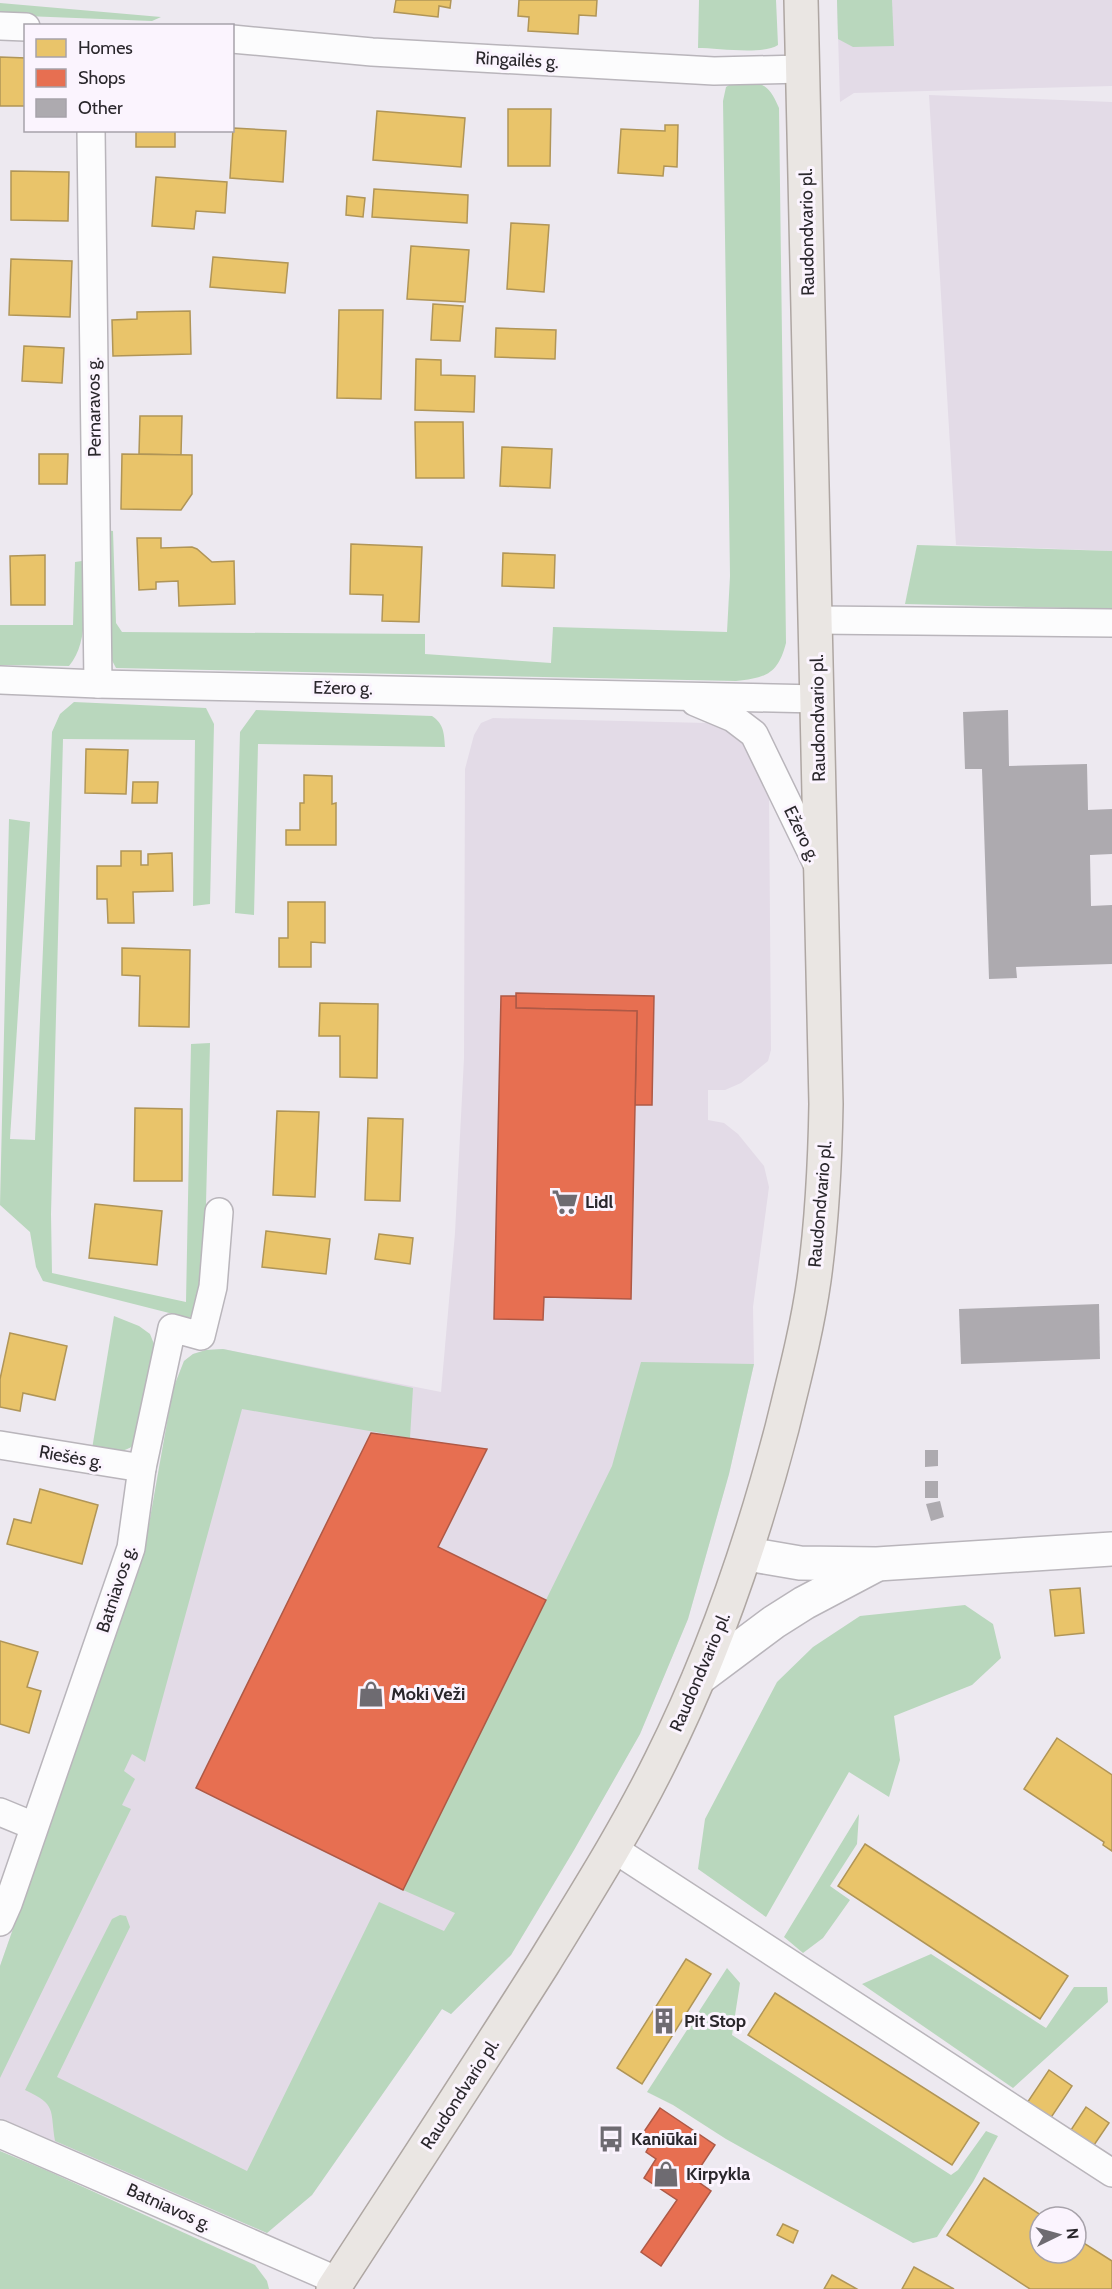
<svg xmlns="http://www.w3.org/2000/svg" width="1112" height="2289" font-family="Cabin,sans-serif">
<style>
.built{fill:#e3dbe7}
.green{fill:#b9d7bd}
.homes{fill:#e9c46a;stroke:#b09557;stroke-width:1.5}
.shops{fill:#e76f51;stroke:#ae5946;stroke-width:1.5}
.building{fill:#adaaaf}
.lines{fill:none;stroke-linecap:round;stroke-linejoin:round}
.street-casing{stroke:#b9b5bb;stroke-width:30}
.secondary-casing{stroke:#b9b5bb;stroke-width:36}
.primary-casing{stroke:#aea6a2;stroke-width:36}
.street{stroke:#fcfcfd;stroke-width:27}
.secondary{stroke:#fcfcfd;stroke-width:33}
.primary{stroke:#eae6e3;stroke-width:33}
.labels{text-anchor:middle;stroke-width:6;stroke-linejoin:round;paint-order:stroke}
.street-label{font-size:18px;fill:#2a272c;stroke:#fbf4fe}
.poi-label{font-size:18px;font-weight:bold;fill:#2a272c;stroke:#fbf4fe;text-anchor:start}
</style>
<rect width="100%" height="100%" fill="#ede9f0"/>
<g class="built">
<path d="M837 0H1112V86L854 93 840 102Z"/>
<path d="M929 95 1112 102V551L956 545Z"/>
<path d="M493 718 707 723 723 727 737 734 755 754 769 793 771 1050 768 1061 741 1083 725 1090H708V1120L724 1123 738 1134 764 1166 769 1187 753 1307 754 1364 729 1474 688 1619 640 1734 574 1850 511 1955 451 2014 442 2009 312 2195 267 2233 0 2120V1966L143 1558 173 1389 184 1361 193 1354 206 1350 223 1349 441 1392 455 1233 464 1058 465 769 474 735 481 723Z"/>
</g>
<g class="green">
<path d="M699 0H776L778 45C763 55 717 48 698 48Z"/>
<path d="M837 0H892L894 46 853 47 838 39Z"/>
<path d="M0 3 161 17 152 21 0 15Z"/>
<path d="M736 81C762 83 768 82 779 108L786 643C778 674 766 678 736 681L116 668 105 647 103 530 113 531 116 623 122 632 425 634V654L551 663 553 627 727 632 730 576 723 101 726 87Z"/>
<path d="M917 545 1112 551V609L905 604Z"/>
<path d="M82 561C83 593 91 641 69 666L0 665V625H73L75 562Z"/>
<path d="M74 702 206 708 214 724 210 904 193 906 195 740 63 739 51 1214 52 1273 186 1302 191 1044 210 1043 204 1284 199 1309 189 1318 43 1281 36 1267 30 1232 0 1205 9 819 30 822 10 1139 35 1140 52 732 60 714Z"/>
<path d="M256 710 432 716C444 724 444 733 445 747L258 744 254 915 235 913 240 732Z"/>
<path d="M114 1316 139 1326 150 1334 156 1349 137 1443C122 1455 110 1453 92 1449Z"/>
<path d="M223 1349 413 1388 410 1438 242 1409 145 1762 132 1754 124 1771 135 1779 122 1805 131 1809 0 2078V1966L143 1558 173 1389 184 1361 193 1354 206 1350Z"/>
<path d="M641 1362 754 1364 729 1474 688 1619 640 1734 574 1850 511 1955 451 2014 442 2009 312 2195 267 2233 55 2141C50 2109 57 2105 25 2090L112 1919 120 1915 126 1916 130 1927 57 2077 247 2171 379 1902 444 1931 455 1913 403 1890 612 1466Z"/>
<path d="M965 1605 993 1624 1001 1658 972 1685 894 1716 900 1760 889 1797 849 1772 766 1917 698 1869 705 1819 777 1682 813 1647 860 1616Z"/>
<path d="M859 1814 857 1844 830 1886 850 1900 823 1938 803 1953 784 1937Z"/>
<path d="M931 1954 1046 2028 1074 1987H1107L1108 2002 1013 2088 862 1984Z"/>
<path d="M727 1968 740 1983 732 2035 951 2175 958 2170 986 2131 998 2136 973 2182 937 2237 913 2243 726 2139 673 2105 647 2092Z"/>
<path d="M0 2151 48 2171 255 2265 267 2281 269 2289H0Z"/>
</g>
<g class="homes">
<path d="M396 0H451L450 8 439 6 438 17 394 12Z"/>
<path d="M519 0H597L596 16 579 15 578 34 528 31 529 17 518 16Z"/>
<path d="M0 57 26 58V106H0Z"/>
<path d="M508 109H551L550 166H508Z"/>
<path d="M377 111 465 118 461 167 373 160Z"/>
<path d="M665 125H678L677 167 664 166 663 176 618 173 621 129 665 131Z"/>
<path d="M233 128 286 131 283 182 230 178Z"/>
<rect x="136" y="130" width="39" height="17"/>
<path d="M11 171 69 172 68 221 11 220Z"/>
<path d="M156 177 227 182 225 213 196 211 194 229 152 226Z"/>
<path d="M374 189 468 195 467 223 372 217Z"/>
<path d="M347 196 365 198 363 217 346 215Z"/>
<path d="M511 223 549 225 544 292 507 289Z"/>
<path d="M411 246 469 250 465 302 407 299Z"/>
<path d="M213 257 288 263 285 293 210 287Z"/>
<path d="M11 259 72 261 70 317 9 315Z"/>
<path d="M433 304 463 306 460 341 431 340Z"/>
<path d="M339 310H383L381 399 337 398Z"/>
<path d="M190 311 191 354 113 356 112 320 137 319V312Z"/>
<path d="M496 328 556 330 555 359 495 357Z"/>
<path d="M24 346 64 348 62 383 22 381Z"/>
<path d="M416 359 441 360V375L475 376 474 412 415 410Z"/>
<path d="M140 416H182L181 455 139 454Z"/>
<path d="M415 422H463L464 478H416Z"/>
<path d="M502 447 552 449 550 488 500 486Z"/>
<path d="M39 454H68L67 484H39Z"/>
<path d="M122 454 192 455V494L181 510 121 509Z"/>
<path d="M137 538H161V548L192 547 197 549 212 562 234 561 235 604 179 606 178 581 156 582V589L139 590Z"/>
<path d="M351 544 422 547 419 622 382 621 383 595 350 594Z"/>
<path d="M503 553 555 555 554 588 502 586Z"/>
<path d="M45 555V605H11L10 556Z"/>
<path d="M86 749 128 750 126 794 85 793Z"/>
<path d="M304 775 332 776V804L336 803V845H286V830H300V803H304Z"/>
<path d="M133 782H158L157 803H132Z"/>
<path d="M121 851H141V865H148V854L172 853 173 891 133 892 134 923H108L107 899H97V866H121Z"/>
<path d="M288 902H325V943L311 942V967H279V938H288Z"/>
<path d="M122 948 190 950 189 1027 139 1026 140 976 122 975Z"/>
<path d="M320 1003 378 1004 377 1078 340 1077V1036H319Z"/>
<path d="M135 1108 182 1109V1181H134Z"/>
<path d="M277 1111 319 1112 315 1197 273 1195Z"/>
<path d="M368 1118 403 1119 400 1201 365 1200Z"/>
<path d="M95 1204 162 1211 157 1265 89 1258Z"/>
<path d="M266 1231 330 1239 326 1274 262 1267Z"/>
<path d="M379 1234 413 1238 410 1264 375 1259Z"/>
<path d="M10 1333 67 1346 55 1400 23 1393 20 1411 0 1407V1379Z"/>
<path d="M40 1489 98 1505 82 1564 7 1544 14 1519 31 1523Z"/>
<path d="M1080 1588 1084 1633 1055 1636 1050 1590Z"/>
<path d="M0 1641 38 1652 27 1687 41 1691 29 1733 0 1724Z"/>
<path d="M1057 1738 1112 1775V1851L1103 1845 1104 1842 1024 1789Z"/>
<path d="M865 1844 1068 1976 1040 2019 838 1886Z"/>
<path d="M686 1959 711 1974 642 2084 617 2068Z"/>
<path d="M775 1993 979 2123 952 2165 748 2035Z"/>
<path d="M1049 2070 1072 2086 1050 2119 1027 2103Z"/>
<path d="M1086 2107 1109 2123 1092 2148 1069 2133Z"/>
<path d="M984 2178 1044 2217H1040V2253H1076V2238L1112 2261V2289H1030L947 2235Z"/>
<path d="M783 2224 798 2231 793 2243 777 2235Z"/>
<path d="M914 2267 954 2289H902Z"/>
<path d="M832 2275 857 2289H824Z"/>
</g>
<g class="shops">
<path d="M516 993 654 996 652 1105H635L637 1011 516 1008Z"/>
<path d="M501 996H516V1008L637 1011 631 1299 544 1297 543 1320 494 1319Z"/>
<path d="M371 1433 487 1449 438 1547 546 1600 403 1890 196 1788Z"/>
<path d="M660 2108 715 2145 693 2178 711 2191 661 2266 641 2252 677 2200 644 2178 656 2159 646 2152 651 2143 641 2136Z"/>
</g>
<g class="building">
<path d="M1008 710 1009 766 1087 764 1088 810 1112 809V854L1090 855 1091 906 1112 905V964L1016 967 1017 978 989 979 982 769H965L963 712Z"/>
<path d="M1099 1304 1100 1359 961 1364 959 1309Z"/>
<path d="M925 1450H938V1466L925 1467Z"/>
<rect x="925" y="1481" width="13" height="17"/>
<path d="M940 1501 944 1517 931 1521 926 1504Z"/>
</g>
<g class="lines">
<g class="street-casing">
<g id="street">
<path d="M0 26 26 27"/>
<path d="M232 39 372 52 714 71 803 69"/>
<path d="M91 130 98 684"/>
<path d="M816 620 1112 623"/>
<path d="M0 680 98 684 818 699"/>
<path d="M695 702 733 718 754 734 819 868"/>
<path d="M0 1445 142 1468"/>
<path d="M0 1812 34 1826"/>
<path d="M614 1849 1112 2173"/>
<path d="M0 1922 8 1904 131 1548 142 1468 172 1328 201 1336 213 1287 219 1212"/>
<path d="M0 2134 338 2281"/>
</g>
</g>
<g class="secondary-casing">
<g id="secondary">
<path d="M747 1554 800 1563 877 1564 1112 1549"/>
<path d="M699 1678 774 1622 804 1603 874 1566"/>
</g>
</g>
<g class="primary-casing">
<path id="primary" d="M333 2289C403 2181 474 2073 543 1964 584 1897 626 1831 661 1760 714 1654 752 1542 782 1428 794 1379 807 1330 814 1280 822 1222 825 1163 826 1104L801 0"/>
</g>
<use href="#street" class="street"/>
<use href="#secondary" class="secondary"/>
<use href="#primary" class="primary"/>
</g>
<defs>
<g id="supermarket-bare" transform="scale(2.07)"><path d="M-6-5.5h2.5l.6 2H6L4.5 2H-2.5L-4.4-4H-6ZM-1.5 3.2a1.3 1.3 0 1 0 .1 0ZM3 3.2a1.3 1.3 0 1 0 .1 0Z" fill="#6e6b71" stroke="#fbf4fe" stroke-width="2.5" paint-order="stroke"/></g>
<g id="shop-bare" transform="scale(2.07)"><path d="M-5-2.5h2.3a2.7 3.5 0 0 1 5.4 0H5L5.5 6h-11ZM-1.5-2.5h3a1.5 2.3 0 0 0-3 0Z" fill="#6e6b71" stroke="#fbf4fe" stroke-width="2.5" paint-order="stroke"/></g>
<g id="building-bare" transform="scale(2.07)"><path d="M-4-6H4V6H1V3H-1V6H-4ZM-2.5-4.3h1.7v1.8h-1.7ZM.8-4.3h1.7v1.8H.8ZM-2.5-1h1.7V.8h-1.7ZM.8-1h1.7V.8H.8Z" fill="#6e6b71" stroke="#fbf4fe" stroke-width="2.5" paint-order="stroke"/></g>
<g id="bus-bare" transform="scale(2.07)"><path d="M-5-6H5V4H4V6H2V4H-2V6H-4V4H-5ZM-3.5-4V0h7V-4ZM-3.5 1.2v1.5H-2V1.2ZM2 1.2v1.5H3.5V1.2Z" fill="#6e6b71" stroke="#fbf4fe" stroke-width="2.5" paint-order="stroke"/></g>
</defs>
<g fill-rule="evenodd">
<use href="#supermarket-bare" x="565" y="1202"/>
<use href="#shop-bare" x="371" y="1694"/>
<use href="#building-bare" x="664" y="2021"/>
<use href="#bus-bare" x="611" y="2139"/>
<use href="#shop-bare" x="666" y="2174"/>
</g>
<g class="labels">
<g class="street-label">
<text transform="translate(517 60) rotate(3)" y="6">Ringailės g.</text>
<text transform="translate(807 232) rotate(-91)" y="6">Raudondvario pl.</text>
<text transform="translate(94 407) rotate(-91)" y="6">Pernaravos g.</text>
<text transform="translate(343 688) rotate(1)" y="6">Ežero g.</text>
<text transform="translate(818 718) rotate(-91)" y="6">Raudondvario pl.</text>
<text transform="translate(802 834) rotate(64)" y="6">Ežero g.</text>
<text transform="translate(820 1204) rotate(-85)" y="6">Raudondvario pl.</text>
<text transform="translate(71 1457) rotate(10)" y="6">Riešės g.</text>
<text transform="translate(116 1589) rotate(-72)" y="6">Batniavos g.</text>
<text transform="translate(700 1672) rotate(-67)" y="6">Raudondvario pl.</text>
<text transform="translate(460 2094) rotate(-57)" y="6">Raudondvario pl.</text>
<text transform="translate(169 2207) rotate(24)" y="6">Batniavos g.</text>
</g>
<g class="poi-label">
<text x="585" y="1208">Lidl</text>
<text x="391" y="1700">Moki Veži</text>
<text x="684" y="2027">Pit Stop</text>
<text x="631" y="2145">Kaniūkai</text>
<text x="686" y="2180">Kirpykla</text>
</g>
</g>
<rect x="24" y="24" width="210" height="108" fill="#fbf4fe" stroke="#a7a2aa" stroke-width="1.5"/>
<rect x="36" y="39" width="30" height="18" fill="#e9c46a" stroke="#a7a2aa" stroke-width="1.5"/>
<text x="78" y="54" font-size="18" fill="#2a272c">Homes</text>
<rect x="36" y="69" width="30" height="18" fill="#e76f51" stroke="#a7a2aa" stroke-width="1.5"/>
<text x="78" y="84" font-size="18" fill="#2a272c">Shops</text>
<rect x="36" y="99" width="30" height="18" fill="#adaaaf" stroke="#a7a2aa" stroke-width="1.5"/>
<text x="78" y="114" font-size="18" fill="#2a272c">Other</text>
<g transform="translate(1058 2235) rotate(85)"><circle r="28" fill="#fbf4fe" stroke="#a7a2aa" stroke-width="1.5"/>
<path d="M0-4.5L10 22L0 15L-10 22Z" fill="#6e6b71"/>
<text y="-9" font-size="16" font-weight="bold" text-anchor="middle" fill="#2a272c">N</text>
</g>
</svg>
